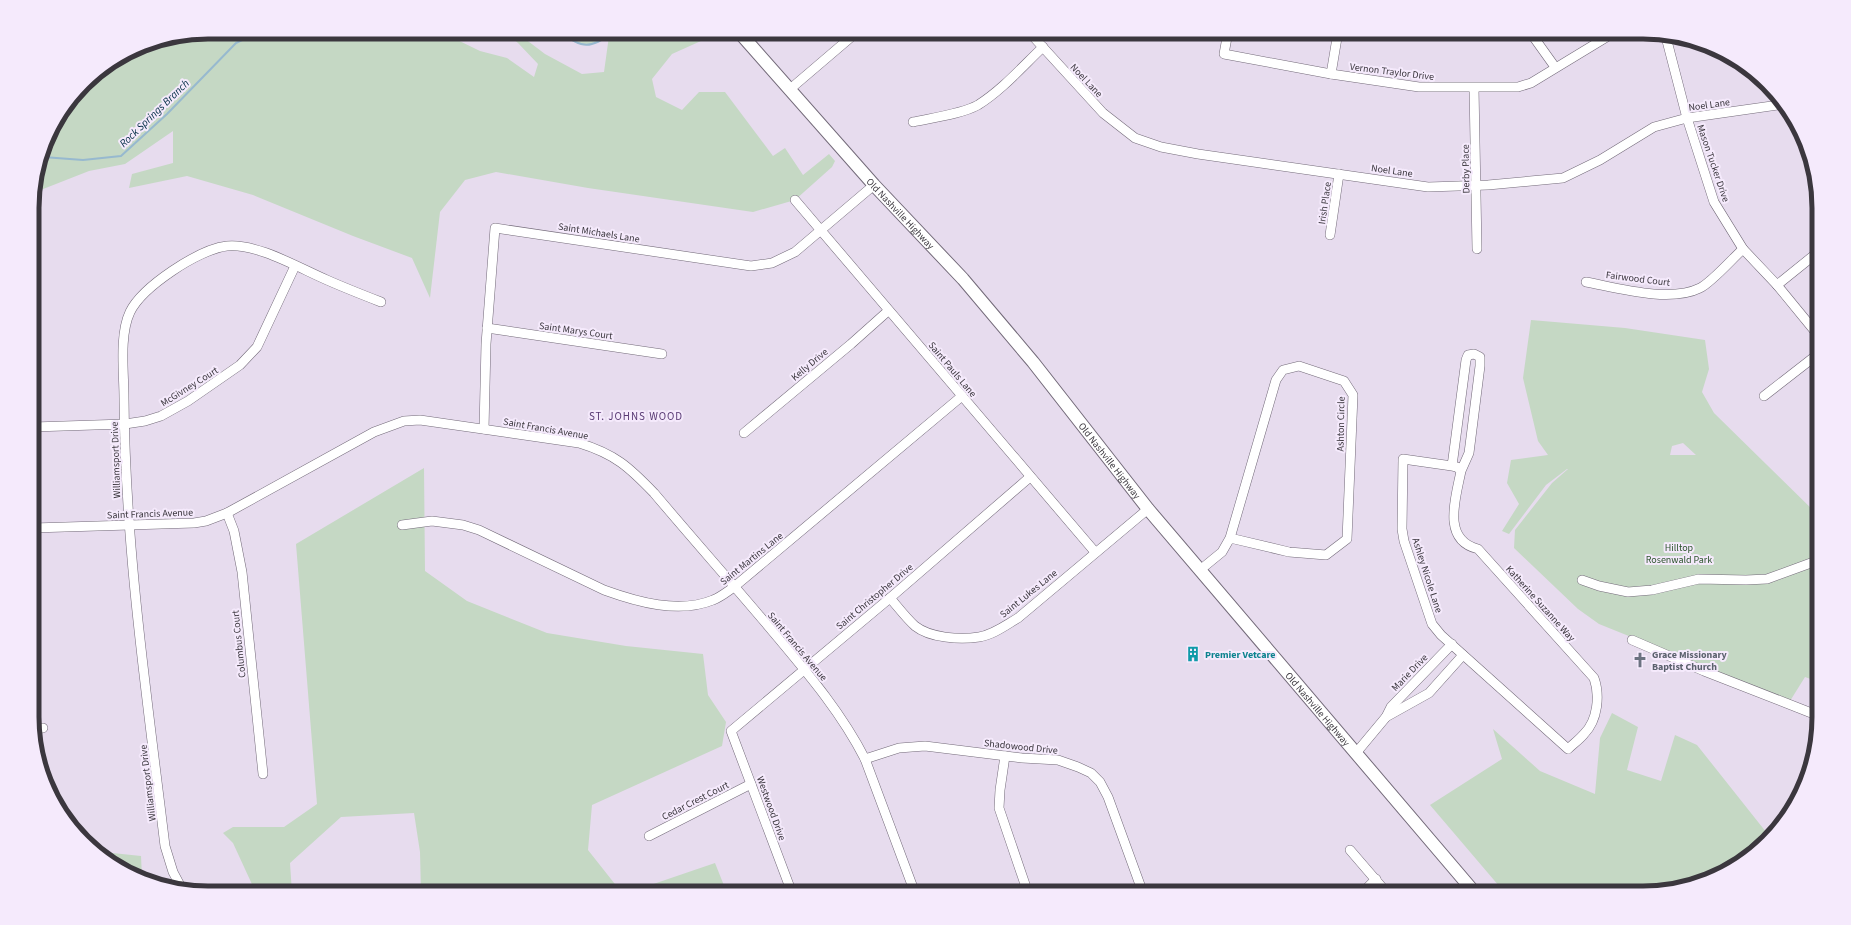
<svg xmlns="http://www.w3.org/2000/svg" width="1851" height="925" font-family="'Source Sans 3',sans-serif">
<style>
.green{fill:#c5d8c4;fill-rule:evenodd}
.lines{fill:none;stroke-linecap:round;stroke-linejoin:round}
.stream{stroke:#97b9cf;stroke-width:2}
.minor-casing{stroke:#736a79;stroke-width:10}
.secondary-casing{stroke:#736a79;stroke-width:14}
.minor{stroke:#fff;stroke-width:9}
.secondary{stroke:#fff;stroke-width:12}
.labels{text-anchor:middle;stroke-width:4;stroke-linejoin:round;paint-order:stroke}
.street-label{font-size:10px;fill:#3b373e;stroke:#f5eafc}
.park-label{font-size:10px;fill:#2b532b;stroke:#f5eafc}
.culture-label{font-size:10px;font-weight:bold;fill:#0d838f;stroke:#f5eafc;text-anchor:start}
.worship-label{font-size:10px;font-weight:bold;fill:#5b616d;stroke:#f5eafc;text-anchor:start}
.water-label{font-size:11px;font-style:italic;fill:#002c44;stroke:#f5eafc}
.neighbourhood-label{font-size:11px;letter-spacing:1px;fill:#593a74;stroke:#f5eafc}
.rim{fill:none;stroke:#3b373e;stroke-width:5}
</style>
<rect width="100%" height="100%" fill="#e7dcee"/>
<g class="green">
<path d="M208 32H441L480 51 507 58 534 77 538 64 518 43 505 32H516L545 54 582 74 604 72 609 36C582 48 585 49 559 32H721L672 54 652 79 656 97 682 110 699 92H725L773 156 785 148 803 175 829 154 835 161 832 167 795 200 753 212 588 188 496 172 465 180 440 212 430 298 412 258 353 236 253 195 187 176 129 188 132 174 173 163V131L125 164 89 171 33 193 50 131 92 76 141 45Z"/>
<path d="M1531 320 1625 328 1705 340 1709 369 1702 392 1714 413 1818 515 1819 611 1815 624 1816 640 1819 643V682L1805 677 1790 701 1599 624 1578 609 1514 548 1515 530 1552 483 1568 469H1567L1546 485 1509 534 1502 531 1519 504 1507 483 1511 460 1548 455 1538 441 1523 378ZM1683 443 1696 455H1670L1672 446Z"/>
<path d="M424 468 425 571 467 601 547 633 626 646 703 654 708 695 726 722 722 746 592 805 588 850 622 893H421L420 852 414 813 341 817 290 863 292 893H256L233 843 223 833 233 827H284L317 804 296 544Z"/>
<path d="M1612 713 1638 727 1627 770 1661 781 1675 735 1697 745 1770 837 1741 863 1699 884 1654 893H1505L1430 805 1502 759 1493 729 1540 771 1595 794 1600 738Z"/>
<path d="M103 852 141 856 142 877 131 875Z"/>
<path d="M715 863 727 893H627Z"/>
</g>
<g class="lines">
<g class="stream">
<path d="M559 32C586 50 588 48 616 32"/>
<path d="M43 157 83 160 121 156 167 114 236 43 259 32"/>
</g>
<g class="minor-casing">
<g id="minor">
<path d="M1029 32 1103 113 1135 138 1161 147 1198 154 1428 187 1488 185 1563 178 1600 160 1654 127 1687 118 1785 104"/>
<path d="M1228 32 1224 54 1331 74 1419 87H1518L1531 83 1615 32"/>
<path d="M1530 32 1555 67"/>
<path d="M1666 37 1687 118 1714 202 1743 249 1777 285 1818 335"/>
<path d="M1331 74 1338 32"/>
<path d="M1474 88 1477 249"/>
<path d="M789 90 857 32"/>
<path d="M913 122C931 118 962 114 978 105 1002 90 1022 67 1043 47"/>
<path d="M795 200 1095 552"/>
<path d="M1330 235 1339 174"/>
<path d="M1586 282C1618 288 1670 303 1700 288 1711 283 1733 258 1743 249"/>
<path d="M1777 285 1818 252"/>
<path d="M487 328 662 354"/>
<path d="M1764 396 1818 354"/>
<path d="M33 427 125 424 145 421 161 416 188 401 240 365 257 347 295 266"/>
<path d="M484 429 486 344 495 228 751 266 772 263 795 252 874 185"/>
<path d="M744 433 851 344 888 311"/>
<path d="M1452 466 1457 467 1461 471C1456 497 1441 540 1478 549L1594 678C1600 695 1598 720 1584 734 1579 740 1573 744 1568 749L1441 635 1432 624 1404 541 1402 529 1403 459 1452 466 1466 360 1468 355 1474 354 1480 357V366L1469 453 1461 471"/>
<path d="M227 513 234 531 242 572 263 774"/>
<path d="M402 525 432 521 463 525 479 530 604 590C637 602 679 614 713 600 721 597 728 591 734 587L962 396"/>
<path d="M33 528 194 523 206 521 227 513 374 432 404 421 420 420 579 443C615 454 629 467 654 493 692 538 731 582 769 627 804 669 840 710 865 759L915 893"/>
<path d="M1200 570 1222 552 1230 538 1276 380 1283 370 1299 366 1344 381 1353 395 1347 539 1326 555 1289 552 1230 538"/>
<path d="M1582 580 1599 586 1628 592 1652 590 1699 579 1746 580 1767 579 1819 560"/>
<path d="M890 598C898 607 906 618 915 626 930 638 960 640 979 637 993 635 1006 625 1018 618L1148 509"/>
<path d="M1632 640 1704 671 1819 716"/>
<path d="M1386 717 1429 693 1463 655"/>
<path d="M34 729 43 728"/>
<path d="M1356 753 1386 717 1391 707 1452 644"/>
<path d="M1005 756 1000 790 999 808 1028 893"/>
<path d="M865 759 899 748 925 746 1022 758 1058 760 1078 767 1091 773 1100 782 1108 797 1143 893"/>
<path d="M649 836 751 784"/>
<path d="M1350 850 1387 893"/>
<path d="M181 887 173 872 165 846C147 697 125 548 124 398 124 373 119 335 130 312 142 287 199 249 227 246 257 243 299 268 327 280 345 288 363 295 381 302"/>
<path d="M792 893 731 731 890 598 1030 477"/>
<path d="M1362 893 1376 879"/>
</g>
</g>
<g class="secondary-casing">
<g id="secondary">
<path id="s1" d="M739 32 874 185 963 279 1033 362 1148 509 1475 893"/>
</g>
</g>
<use href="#minor" class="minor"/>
<use href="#secondary" class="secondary"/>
</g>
<defs>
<g id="building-bare" transform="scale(1.2)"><path d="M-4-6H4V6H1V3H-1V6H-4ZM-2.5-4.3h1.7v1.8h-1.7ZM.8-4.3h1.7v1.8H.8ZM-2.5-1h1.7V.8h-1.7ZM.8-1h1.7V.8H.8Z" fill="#0f9aa8" stroke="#f5eafc" stroke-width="2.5" paint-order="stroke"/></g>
<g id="church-bare" transform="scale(1.2)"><path d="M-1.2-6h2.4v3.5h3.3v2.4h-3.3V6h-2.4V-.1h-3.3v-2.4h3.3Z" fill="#6b7280" stroke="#f5eafc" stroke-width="2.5" paint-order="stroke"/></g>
</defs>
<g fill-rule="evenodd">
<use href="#building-bare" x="1193" y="654"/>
<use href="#church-bare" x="1640" y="660"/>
</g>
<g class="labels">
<g class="street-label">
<text transform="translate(1392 71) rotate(7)" y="4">Vernon Traylor Drive</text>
<text transform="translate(1087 80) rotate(47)" y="4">Noel Lane</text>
<text transform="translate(1709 104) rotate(-8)" y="4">Noel Lane</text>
<text transform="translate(1714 163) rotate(71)" y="4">Mason Tucker Drive</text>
<text transform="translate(1465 169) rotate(-91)" y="4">Derby Place</text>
<text transform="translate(1392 170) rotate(8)" y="4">Noel Lane</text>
<text transform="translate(1324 203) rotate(-82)" y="4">Irish Place</text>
<text dy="4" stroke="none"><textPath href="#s1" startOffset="243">Old Nashville Highway</textPath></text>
<text transform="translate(599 232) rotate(9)" y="4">Saint Michaels Lane</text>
<text transform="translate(1638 278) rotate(7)" y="4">Fairwood Court</text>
<text transform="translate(576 330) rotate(8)" y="4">Saint Marys Court</text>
<text transform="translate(809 364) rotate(-40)" y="4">Kelly Drive</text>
<text transform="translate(953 369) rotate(50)" y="4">Saint Pauls Lane</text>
<text transform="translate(189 386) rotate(-32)" y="4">McGivney Court</text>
<text transform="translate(1340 424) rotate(-89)" y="4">Ashton Circle</text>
<text transform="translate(546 428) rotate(10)" y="4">Saint Francis Avenue</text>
<text transform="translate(115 460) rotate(-92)" y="4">Williamsport Drive</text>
<text dy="4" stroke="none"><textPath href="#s1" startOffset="567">Old Nashville Highway</textPath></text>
<text transform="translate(150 513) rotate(-2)" y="4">Saint Francis Avenue</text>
<text transform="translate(751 558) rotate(-39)" y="4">Saint Martins Lane</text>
<text transform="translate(1428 575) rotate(72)" y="4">Ashley Nicole Lane</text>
<text transform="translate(1028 593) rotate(-39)" y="4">Saint Lukes Lane</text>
<text transform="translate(874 596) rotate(-40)" y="4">Saint Christopher Drive</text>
<text transform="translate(1541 603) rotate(48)" y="4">Katherine Suzanne Way</text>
<text transform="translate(238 644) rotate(-96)" y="4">Columbus Court</text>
<text transform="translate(798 646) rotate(50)" y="4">Saint Francis Avenue</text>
<text transform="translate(1409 672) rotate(-46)" y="4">Marie Drive</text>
<text dy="4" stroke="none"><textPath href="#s1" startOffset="891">Old Nashville Highway</textPath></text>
<text transform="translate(1021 746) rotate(6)" y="4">Shadowood Drive</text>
<text transform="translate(147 783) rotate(-97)" y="4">Williamsport Drive</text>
<text transform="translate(695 800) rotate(-27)" y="4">Cedar Crest Court</text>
<text transform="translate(772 808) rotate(70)" y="4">Westwood Drive</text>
</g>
<g class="park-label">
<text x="1679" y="551">Hilltop<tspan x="1679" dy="12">Rosenwald Park</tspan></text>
</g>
<g class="culture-label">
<text x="1205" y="658">Premier Vetcare</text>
</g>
<g class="worship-label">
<text x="1652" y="658">Grace Missionary<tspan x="1652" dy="12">Baptist Church</tspan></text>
</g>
<g class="water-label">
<text transform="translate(154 113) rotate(-44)" y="4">Rock Springs Branch</text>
</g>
<g class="neighbourhood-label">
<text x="636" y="420">ST. JOHNS WOOD</text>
</g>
</g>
<path d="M0 0H1851V925H0ZM208 39H1643A169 169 0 0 1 1812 208V717A169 169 0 0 1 1643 886H208A169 169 0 0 1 39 717V208A169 169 0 0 1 208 39Z" fill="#f5eafc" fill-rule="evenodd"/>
<path class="rim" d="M208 39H1643A169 169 0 0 1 1812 208V717A169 169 0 0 1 1643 886H208A169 169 0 0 1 39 717V208A169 169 0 0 1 208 39Z"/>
</svg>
